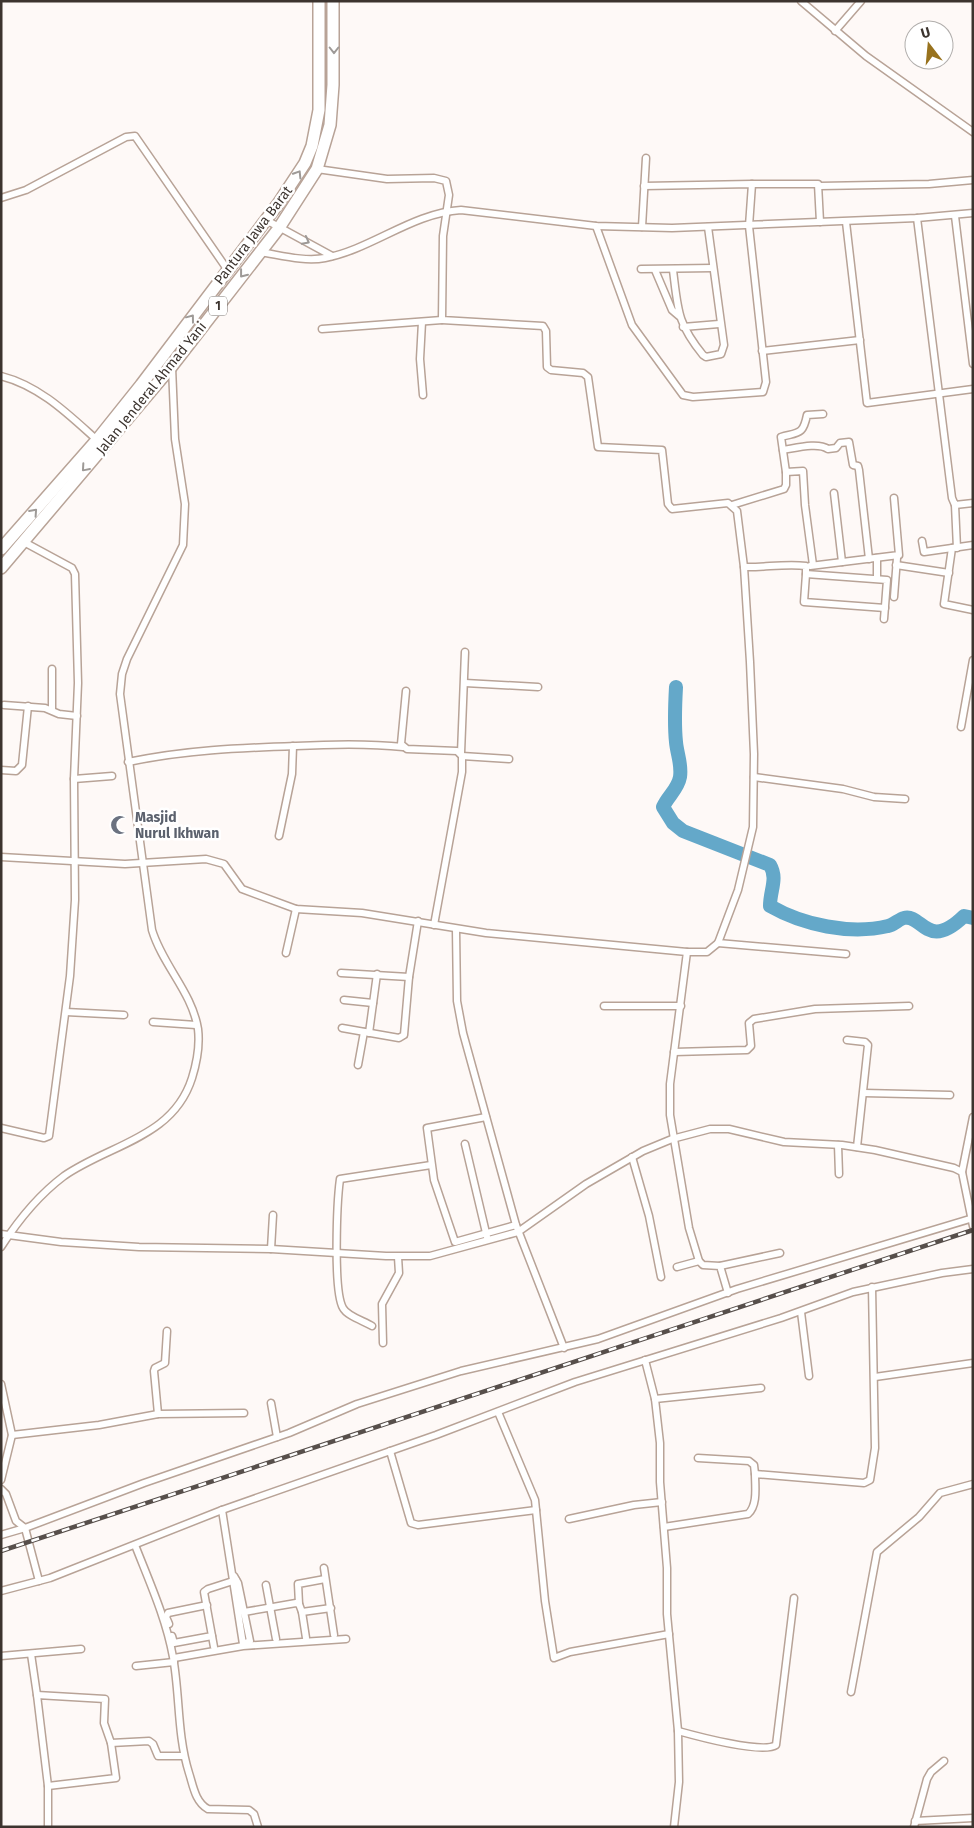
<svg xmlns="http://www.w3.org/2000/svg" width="974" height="1828" font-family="'Fira Sans',sans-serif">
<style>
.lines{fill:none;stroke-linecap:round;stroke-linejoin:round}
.river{stroke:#64a8c9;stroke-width:14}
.street-casing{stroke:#b8a397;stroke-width:9}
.highway-casing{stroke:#b8a397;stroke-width:14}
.street{stroke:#fff;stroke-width:6}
.highway{stroke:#fff;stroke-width:11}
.rail-casing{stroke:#574f4b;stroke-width:4.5}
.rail{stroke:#fff;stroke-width:2.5;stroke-dasharray:8;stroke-linecap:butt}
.oneway{stroke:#9e9a97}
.labels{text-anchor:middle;stroke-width:5;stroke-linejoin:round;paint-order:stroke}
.shield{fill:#fff;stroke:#76716d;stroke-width:1}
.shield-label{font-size:12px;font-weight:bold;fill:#3c342f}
.street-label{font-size:14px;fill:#3c342f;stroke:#fff}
.worship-label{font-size:14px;font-weight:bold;fill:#5b616d;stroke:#fff;text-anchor:start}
</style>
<rect width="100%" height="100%" fill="#fef9f7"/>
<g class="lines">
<path class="river" d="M676 687C675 705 674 723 676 742 677 754 682 764 680 777 678 789 668 796 663 807L673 823 683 831 770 865C778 879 770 890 770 906 803 925 850 935 888 926 894 925 899 919 904 918 922 913 927 952 964 916L973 918"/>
<g class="street-casing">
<g id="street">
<path d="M801 1 866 56 973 132"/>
<path d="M835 31 861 1"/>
<path d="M317 169 387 179 434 178 446 181 449 195 443 236 442 320 543 326 546 331 547 367 551 370 583 373 588 377 598 447 662 450 668 504 672 509 728 503 737 511 744 567 750 662 754 754 753 827 738 890 718 943 707 952H687"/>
<path d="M752 184H818L820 222"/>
<path d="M820 186 929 184 973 180"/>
<path d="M1 198 26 190 126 137 135 136 227 269"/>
<path d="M955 216 973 364"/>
<path d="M917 218 952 498 955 505 973 503"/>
<path d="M266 220 332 256"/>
<path d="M846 222 867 403 973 389"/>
<path d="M596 226 632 325 683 395 693 397 763 392 766 382 749 226 752 184 644 186"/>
<path d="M642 227 646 158"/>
<path d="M260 252C280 255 304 262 325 258 372 249 412 213 461 210L596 226 672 228 917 218 973 213"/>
<path d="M641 269 713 268"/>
<path d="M655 270 672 310 679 316"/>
<path d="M673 270C678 310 677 323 703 355L706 357 721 354 724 345 708 227"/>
<path d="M422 322 420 359 423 395"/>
<path d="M683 327 719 324"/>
<path d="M322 329 442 320"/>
<path d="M762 351 860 340"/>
<path d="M1 376C40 386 68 414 97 440"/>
<path d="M783 450C796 448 818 442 828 449L836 448 840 443 849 442 853 465 858 466 859 470 869 559"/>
<path d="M834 493 842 562"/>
<path d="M732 505 784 489 786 485V472"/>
<path d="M955 505 957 548"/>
<path d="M922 541 924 552 973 545"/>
<path d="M952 548 944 604 973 610"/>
<path d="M813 565 805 505 803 471 786 472 781 437C799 432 803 435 807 415L823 414"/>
<path d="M896 565 949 573"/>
<path d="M810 566 899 555 894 498"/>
<path d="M744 567C764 568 785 563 806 566V574L887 580 884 619"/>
<path d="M806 574 804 602 885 608"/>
<path d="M877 578V558"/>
<path d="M894 597 897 558"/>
<path d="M465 683 538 687"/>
<path d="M406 691 401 744 407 749 457 751 462 756V772L434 925"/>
<path d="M4 705 45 708 59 714 77 716"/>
<path d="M52 710V669"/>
<path d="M961 727 973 660"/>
<path d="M461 753 465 652"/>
<path d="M462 756 509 759"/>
<path d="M128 762C186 750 237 748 296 746 332 744 367 743 403 747"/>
<path d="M1 770 16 771 22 765 28 706"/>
<path d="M754 777 843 789 874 797 905 799"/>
<path d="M74 779 112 776"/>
<path d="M279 836 292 774 293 746"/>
<path d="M1 857 125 864 206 859 224 864 242 889 296 909 362 913 486 933 687 952 670 1084V1115L689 1228 699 1261 703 1265 720 1266 728 1293"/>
<path d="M456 929 457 1001 463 1033 516 1225 564 1348"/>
<path d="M718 943 846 954"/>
<path d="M286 953 296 909"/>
<path d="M341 973 409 977"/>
<path d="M344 1000 373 1003"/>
<path d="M604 1006H681"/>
<path d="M66 1012 124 1015"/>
<path d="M153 1022 196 1025"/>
<path d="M342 1028 399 1038 404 1035 409 977 418 921"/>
<path d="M369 1033 377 974"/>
<path d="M847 1040 865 1042 868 1045 857 1147"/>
<path d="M674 1052 747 1050 751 1046 749 1023 754 1019 815 1009 909 1006"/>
<path d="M358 1065 364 1032"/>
<path d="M864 1093 950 1095"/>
<path d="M486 1117 427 1128 434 1180 455 1242 516 1225"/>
<path d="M1 1128 44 1138 49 1136 70 976 75 900 74 779 78 683 75 574 72 568 22 541"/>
<path d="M465 1144 487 1237"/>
<path d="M838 1145 839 1174"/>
<path d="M632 1157 649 1216 661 1277"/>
<path d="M962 1172 973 1117"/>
<path d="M1 1234 61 1242 139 1247 271 1249 386 1256H430L518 1232 586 1184 643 1151 672 1139 710 1129H729L784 1142 842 1145 875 1150 954 1168 962 1172 973 1226"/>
<path d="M1 1247C17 1222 40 1194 64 1176 110 1144 173 1138 192 1078 197 1062 200 1046 198 1029 192 992 163 966 152 930L120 694 122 674 127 659 183 545 185 504 175 439 172 367"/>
<path d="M271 1249 273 1215"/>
<path d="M720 1266 780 1253"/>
<path d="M677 1267 699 1261"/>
<path d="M801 1312 809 1376"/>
<path d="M372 1326C364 1321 347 1316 343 1308 333 1291 337 1201 340 1179L431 1165"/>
<path d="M383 1343 382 1304 399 1273 398 1257"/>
<path d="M645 1360 655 1399 660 1443V1482L667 1568V1614L678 1731 679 1782 674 1827"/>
<path d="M875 1377 973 1363"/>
<path d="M1 1384 12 1435 1 1480"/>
<path d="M655 1399 761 1388"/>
<path d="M271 1403 277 1437"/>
<path d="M498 1412 535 1500 545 1601 554 1658 570 1652 669 1634"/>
<path d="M158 1414 154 1371 155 1368 165 1363 167 1331"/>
<path d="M12 1435 99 1425 158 1414 244 1413"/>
<path d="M390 1451 411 1523 418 1525 536 1510"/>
<path d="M698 1458 749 1461 754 1465 755 1474"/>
<path d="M1 1489 6 1494 16 1521 25 1528 39 1581"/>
<path d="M222 1510 243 1644 250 1641 238 1583 234 1576"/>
<path d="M569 1519 634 1505 662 1502"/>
<path d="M664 1527 748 1514C758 1505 755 1486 755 1474L864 1483 870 1480 875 1448 872 1287"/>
<path d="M1 1535 25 1528 144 1483 289 1433 357 1404 461 1371 598 1339 737 1289 973 1218"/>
<path d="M135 1545C149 1581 166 1618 173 1657 180 1695 177 1735 189 1773 193 1785 195 1802 208 1809L249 1810 254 1814 258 1827"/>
<path d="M324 1568 334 1635"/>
<path d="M266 1585 276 1639"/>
<path d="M1 1591 50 1578 222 1510 436 1435 575 1382 781 1318 853 1292 942 1273 973 1269"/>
<path d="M299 1604 298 1584 325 1579"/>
<path d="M244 1612 296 1603 299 1604 302 1612 331 1608"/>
<path d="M302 1612 306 1638"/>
<path d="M169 1624 166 1617 168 1613 207 1605"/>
<path d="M172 1636 174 1643 212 1636 204 1592 208 1589 236 1580"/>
<path d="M212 1636 214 1647"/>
<path d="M31 1654 37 1695"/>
<path d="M1 1656 81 1649"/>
<path d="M174 1658 243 1646 346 1639"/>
<path d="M136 1666 174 1662"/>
<path d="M851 1692 877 1552 919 1517 940 1493 973 1484"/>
<path d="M678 1731C696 1736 763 1754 776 1745L794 1598"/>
<path d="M48 1786 116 1778 111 1743"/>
<path d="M915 1821 973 1818"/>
<path d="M48 1827V1786L37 1695 105 1699 104 1723 111 1743 149 1741 153 1744 158 1756H183"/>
<path d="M914 1827 927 1779 931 1772 944 1761"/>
</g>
</g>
<g class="highway-casing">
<g id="highway">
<path d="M1 549 97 440 141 385 278 204 305 163 312 146 319 110V1"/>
<path d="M1 568 172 366 279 228 317 169 330 125 333 85V1"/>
</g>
</g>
<use href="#street" class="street"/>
<use href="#highway" class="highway"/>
<g class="rail-casing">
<path id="rail" d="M1 1551 973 1230"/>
</g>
<use href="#rail" class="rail"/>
</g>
<defs><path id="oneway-chevron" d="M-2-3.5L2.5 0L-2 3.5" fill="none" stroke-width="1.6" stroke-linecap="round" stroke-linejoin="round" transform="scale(1.25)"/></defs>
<g class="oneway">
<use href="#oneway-chevron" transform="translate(334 50) rotate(90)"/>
<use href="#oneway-chevron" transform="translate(298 174) rotate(-58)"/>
<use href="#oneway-chevron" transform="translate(306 241) rotate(28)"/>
<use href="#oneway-chevron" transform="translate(243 274) rotate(128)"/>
<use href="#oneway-chevron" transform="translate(191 318) rotate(-53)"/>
<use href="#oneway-chevron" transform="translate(85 468) rotate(131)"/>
<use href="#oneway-chevron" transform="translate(34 512) rotate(-48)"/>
</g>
<defs>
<g id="mosque-bare" transform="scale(1.5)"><path d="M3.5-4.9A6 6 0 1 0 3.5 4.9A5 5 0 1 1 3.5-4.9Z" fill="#6b7280" stroke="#fff" stroke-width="2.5" paint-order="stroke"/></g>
</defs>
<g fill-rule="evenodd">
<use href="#mosque-bare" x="120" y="825"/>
</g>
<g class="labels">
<rect class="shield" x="209" y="296.5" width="18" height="19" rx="4"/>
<g class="shield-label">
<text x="218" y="310">1</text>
</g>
<g class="street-label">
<text transform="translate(253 235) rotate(-53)" y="5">Pantura Jawa Barat</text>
<text transform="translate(151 388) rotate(-51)" y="5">Jalan Jenderal Ahmad Yani</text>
</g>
<g class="worship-label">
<text x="135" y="822">Masjid<tspan x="135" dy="16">Nurul Ikhwan</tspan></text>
</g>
</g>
<rect width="974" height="1828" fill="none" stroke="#3c342f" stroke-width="5"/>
<g transform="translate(929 45) rotate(344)"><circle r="24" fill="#ffffff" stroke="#b1aeac"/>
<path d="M0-4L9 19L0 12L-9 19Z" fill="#98721d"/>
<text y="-8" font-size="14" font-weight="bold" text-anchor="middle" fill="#3c342f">U</text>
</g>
</svg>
